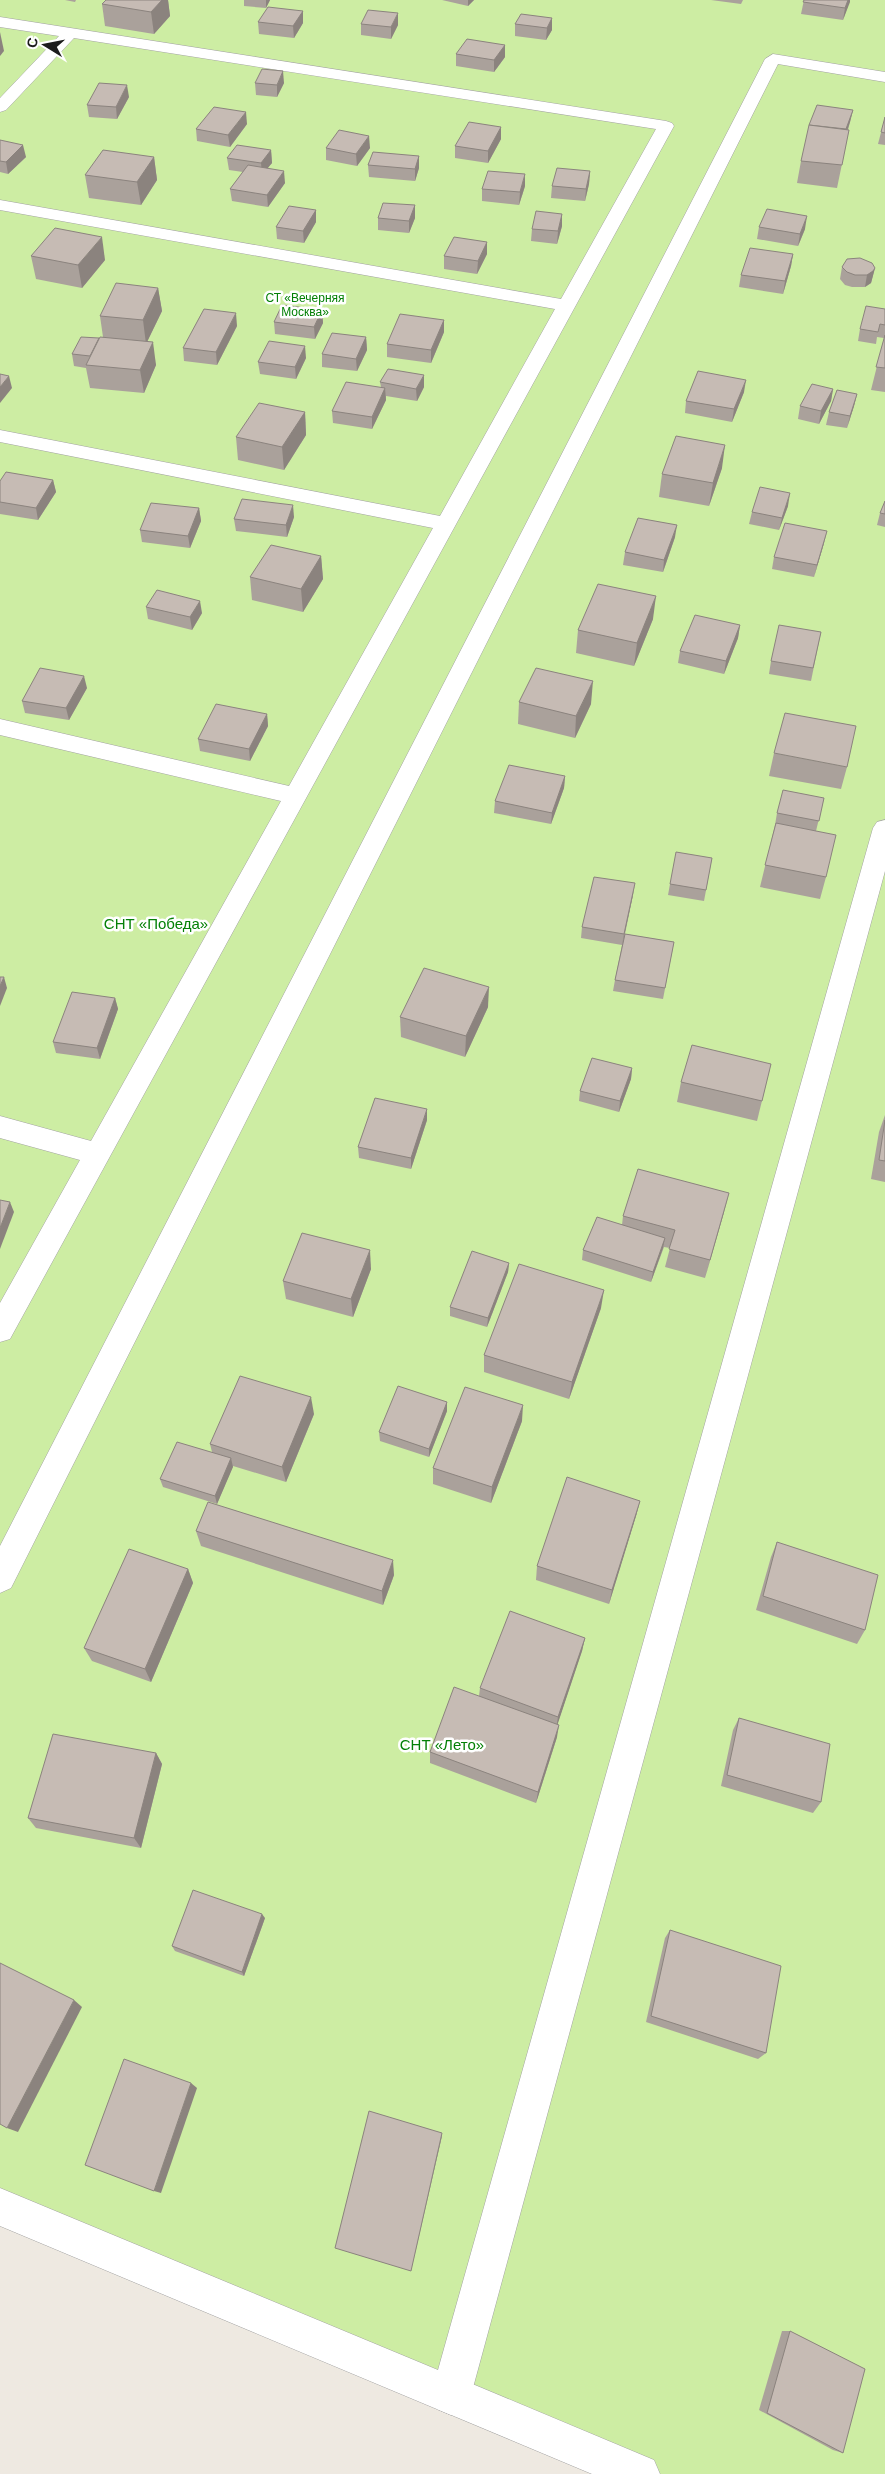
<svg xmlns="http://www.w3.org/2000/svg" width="885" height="2474" font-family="Arial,sans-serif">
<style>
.grass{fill:#cdeda3}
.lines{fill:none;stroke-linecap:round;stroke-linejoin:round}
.lane-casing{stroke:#a3a3a3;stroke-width:1}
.street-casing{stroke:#a3a3a3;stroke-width:1}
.lane{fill:#fff;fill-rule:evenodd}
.street{fill:#fff;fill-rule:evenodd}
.wall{fill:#aaa19b}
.shaded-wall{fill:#8b837e}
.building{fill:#c6bbb4;stroke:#8b837e}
.labels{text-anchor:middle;stroke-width:5;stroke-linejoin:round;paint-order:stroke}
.far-park-label{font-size:12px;fill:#048006;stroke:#fff}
.park-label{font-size:15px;fill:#048006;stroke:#fff}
</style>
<rect width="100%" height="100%" fill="#eee9e1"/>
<path class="grass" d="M0 0H885V2474H640L0 2207Z"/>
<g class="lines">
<g class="lane-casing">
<g id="lane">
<path d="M0 17 666 121 672 123 674 126 10 1339 0 1342V1303L80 1160 0 1138V1116L91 1141 281 801 0 735V719L289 786 433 528 0 442V430L440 516 555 309 0 210V200L561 299 656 129 74 38 6 110 0 112V98L59 36 0 27Z"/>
<path d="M773 54 885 72V82L778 64 11 1588 0 1593V1546L765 59Z"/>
<path d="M451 2375 654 2460 660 2474H592L437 2409 431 2395 437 2381Z"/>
</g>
</g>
<g class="street-casing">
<path id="street" d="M885 820V871L471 2395 465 2409 451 2415 0 2226V2188L438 2370 873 828 877 822Z"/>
</g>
<use href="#lane" class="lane"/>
<use href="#street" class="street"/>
</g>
<g class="wall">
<path d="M65 0H76L75 2Z"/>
<path d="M106 0H168L170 16 154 34 105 26 102 4Z"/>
<path d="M244 0H270L266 8 244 6Z"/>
<path d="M442 0H474L468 6Z"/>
<path d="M711 0H743L741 4Z"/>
<path d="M804 0H850L843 20 801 14Z"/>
<path d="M303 11V23L294 38 259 34 258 22Z"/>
<path d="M552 18V30L546 40 515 36V24Z"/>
<path d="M361 24 398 25 391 39 361 35Z"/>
<path d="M505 45V57L494 72 456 66V54Z"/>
<path d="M255 83H284L277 97 256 95Z"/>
<path d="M129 97 117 119 89 117 87 105Z"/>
<path d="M853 110 848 130H849L837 188 797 183 801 161Z"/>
<path d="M885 117V145L878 144Z"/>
<path d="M247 124 230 147 197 141 196 129Z"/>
<path d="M501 127V139L488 163 455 158V146Z"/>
<path d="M0 140 26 157 8 174 0 172Z"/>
<path d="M326 148H370L357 166 326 160Z"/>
<path d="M271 150 272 163 267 168 285 183 268 207 232 201 230 189 243 172 229 170 227 158Z"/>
<path d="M419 156V168L415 181 369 177 368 165Z"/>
<path d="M154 157 157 180 141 205 89 198 85 175Z"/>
<path d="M590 171 589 184 585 201 551 198 552 186Z"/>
<path d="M525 186 519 205 482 201V189Z"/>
<path d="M415 205V218L409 233 378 230V218Z"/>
<path d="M316 210V222L304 243 277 239 276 227Z"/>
<path d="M562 214V226L557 244 531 241 532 229Z"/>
<path d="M759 227 805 229 798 246 757 239Z"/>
<path d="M487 254 477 274 444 269V256Z"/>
<path d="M793 254 791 266 783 294 739 287 741 275Z"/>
<path d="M31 256 105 260 82 288 36 279Z"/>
<path d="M842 267 875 268 871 283 865 287H852L845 285 840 279Z"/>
<path d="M158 288 162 311 147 342 156 365 144 393 90 388 86 368 74 366 72 354 99 338 103 337 100 316Z"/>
<path d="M885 309V392L871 390 884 338 877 337 876 344 858 341 860 329Z"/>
<path d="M322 310 323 323 315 339 275 334 274 322Z"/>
<path d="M444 320V332L431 363 387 357V344Z"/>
<path d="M237 326 217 365 184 361 183 348Z"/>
<path d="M366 337 367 350 357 371 322 367V354Z"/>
<path d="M306 358 296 379 260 374 258 362Z"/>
<path d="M380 382 424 387 417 401 386 396V400L372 429 333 423 332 411 381 387Z"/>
<path d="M833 389 831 401 819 424 798 419 800 406Z"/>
<path d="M744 392 732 422 685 413 686 401Z"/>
<path d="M857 394 854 406 847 428 826 425 829 412Z"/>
<path d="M305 412 306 435 284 470 238 460 236 437Z"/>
<path d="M722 468 709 506 659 497 662 474Z"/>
<path d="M53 480 56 492 38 520 0 514V481Z"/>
<path d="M885 501V527L877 525 880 513Z"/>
<path d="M788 506 779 530 749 524 752 512Z"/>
<path d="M199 508 201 521 190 548 142 542 140 530Z"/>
<path d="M294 517 287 537 236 531 234 519Z"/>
<path d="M675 537 663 572 623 565 625 552Z"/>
<path d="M824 543 814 577 772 569 774 557Z"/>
<path d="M321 556 323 579 303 612 252 600 250 577Z"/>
<path d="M146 607 202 613 192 630 148 619Z"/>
<path d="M653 619 634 666 576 653 578 630Z"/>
<path d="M740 625 738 638 724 674 678 663 680 651Z"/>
<path d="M821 632 811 681 769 674 771 661Z"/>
<path d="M87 688 69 720 25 713 22 701Z"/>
<path d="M519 702 591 704 575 738 518 724Z"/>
<path d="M267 714 268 726 250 761 200 751 198 739Z"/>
<path d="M774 753 847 767 841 789 769 776Z"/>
<path d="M565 776 564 788 551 824 494 813 495 801Z"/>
<path d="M824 798 816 831 826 877 820 899 760 887 775 825 777 813Z"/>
<path d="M712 858 704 901 668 895 670 884Z"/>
<path d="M633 895 625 934 674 942 663 999 613 991 615 980 622 945 581 938 582 927Z"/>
<path d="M115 998 118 1009 100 1059 56 1053 53 1042Z"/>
<path d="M488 1007 465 1057 401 1037 400 1017Z"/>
<path d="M771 1064 757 1121 677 1102 681 1082Z"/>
<path d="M632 1068 631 1079 619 1112 579 1101 580 1091Z"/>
<path d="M885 1115V1182L871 1179 879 1132Z"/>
<path d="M427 1120 411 1169 359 1158 358 1147Z"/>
<path d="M724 1212 705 1278 665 1267 670 1248 664 1247 651 1282 582 1260 583 1250 622 1225 623 1216Z"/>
<path d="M509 1263 508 1272 487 1327 450 1316V1307Z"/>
<path d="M371 1269 353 1317 286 1299 283 1281Z"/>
<path d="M601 1308 569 1399 484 1372V1355Z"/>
<path d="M447 1402V1411L429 1457 380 1441 379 1432Z"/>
<path d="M314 1414 286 1482 233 1466 217 1504 163 1487 160 1479 212 1452 210 1444Z"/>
<path d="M522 1421 491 1503 433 1484V1468Z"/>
<path d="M640 1501 636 1516 609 1604 536 1580 537 1566Z"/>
<path d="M196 1531 394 1575 383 1605 201 1546Z"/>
<path d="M777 1542 865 1630 857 1644 756 1610 771 1557Z"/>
<path d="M188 1569 193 1583 151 1682 92 1661 84 1648Z"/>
<path d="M585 1638 582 1651 557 1725V1737L536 1803 430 1763V1752L479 1696 480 1688Z"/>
<path d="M739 1718 821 1802 813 1813 721 1786 733 1730Z"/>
<path d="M156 1753 162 1764 141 1848 36 1828 28 1818Z"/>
<path d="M265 1918 244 1976 175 1951 172 1946Z"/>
<path d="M670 1930 766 2053 758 2059 646 2022 665 1938Z"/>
<path d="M782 2331H790L843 2453 833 2450 759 2410Z"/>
</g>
<g class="shaded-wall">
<path d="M162 0H168L170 16 154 34 151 12Z"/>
<path d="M266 0H270L266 8Z"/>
<path d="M468 0H474L468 6Z"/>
<path d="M848 0H850V2L843 20 845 8Z"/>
<path d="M303 11V23L294 38 293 26Z"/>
<path d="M398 13V25L391 39V27Z"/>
<path d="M552 18V30L546 40 547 28Z"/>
<path d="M0 32 4 51 0 56Z"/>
<path d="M505 45V57L494 72V60Z"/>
<path d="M283 71 284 83 277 97V85Z"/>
<path d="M127 85 129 97 117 119 116 107Z"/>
<path d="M853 110 850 122 843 143 845 131Z"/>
<path d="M246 112 247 124 230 147 228 135Z"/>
<path d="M501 127V139L488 163V151Z"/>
<path d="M369 136 370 148 357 166 356 154Z"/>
<path d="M23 145 26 157 8 174 6 162Z"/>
<path d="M271 150 272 163 262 175 261 163Z"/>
<path d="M419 156V168L415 181V169Z"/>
<path d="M154 157 157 180 141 205 137 182Z"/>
<path d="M284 171 285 183 268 207 267 195Z"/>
<path d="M590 171 589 184 585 201 586 189Z"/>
<path d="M525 174V186L519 205 520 192Z"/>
<path d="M415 205V218L409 233V221Z"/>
<path d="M316 210V222L304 243 303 231Z"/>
<path d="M562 214V226L557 244 558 231Z"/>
<path d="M807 216 805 229 798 246 800 234Z"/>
<path d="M102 237 105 260 82 288 78 265Z"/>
<path d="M487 242V254L477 274 478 261Z"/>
<path d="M793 254 791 266 783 294 785 281Z"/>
<path d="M875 268 871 283 865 287 867 275Z"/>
<path d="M158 288 162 311 146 344 143 320Z"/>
<path d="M322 310 323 323 315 339 314 327Z"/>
<path d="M236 313 237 326 217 365 216 352Z"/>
<path d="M444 320V332L431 363V350Z"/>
<path d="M366 337 367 350 357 371 356 359Z"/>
<path d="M153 342 156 365 144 393 140 370Z"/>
<path d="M305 346 306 358 296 379 295 367Z"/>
<path d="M424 375V387L417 401 416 389Z"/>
<path d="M9 376 12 388 0 403V387Z"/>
<path d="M746 380 744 392 732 422 734 409Z"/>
<path d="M385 388 386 400 372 429V417Z"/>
<path d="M833 389 831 401 819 424 821 411Z"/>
<path d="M857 394 854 406 847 428 850 416Z"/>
<path d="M305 412 306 435 284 470 282 447Z"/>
<path d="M725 445 722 468 709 506 713 483Z"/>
<path d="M53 480 56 492 38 520 36 508Z"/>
<path d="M790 493 788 506 779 530 782 518Z"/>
<path d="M293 505 294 517 287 537 286 525Z"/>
<path d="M199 508 201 521 190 548 188 536Z"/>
<path d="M677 525 675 537 663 572 664 560Z"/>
<path d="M827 531 824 543 814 577 817 565Z"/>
<path d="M321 556 323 579 303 612 301 589Z"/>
<path d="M656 596 653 619 634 666 637 643Z"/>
<path d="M200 601 202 613 192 630 190 617Z"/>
<path d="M740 625 738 638 724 674 726 661Z"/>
<path d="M84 676 87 688 69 720 66 708Z"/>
<path d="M593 681 591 704 575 738 576 716Z"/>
<path d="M267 714 268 726 250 761 249 749Z"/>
<path d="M565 776 564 788 551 824 552 813Z"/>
<path d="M635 883 633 895 622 945 624 934Z"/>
<path d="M4 977 7 988 0 1006V986Z"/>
<path d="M489 987 488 1007 465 1057 466 1036Z"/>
<path d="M115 998 118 1009 100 1059 97 1048Z"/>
<path d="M632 1068 631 1079 619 1112 620 1101Z"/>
<path d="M427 1109V1120L411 1169V1158Z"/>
<path d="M729 1193 724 1212 705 1278 710 1260Z"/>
<path d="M10 1202 14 1212 0 1249V1228Z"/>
<path d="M665 1238 663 1248 651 1282 653 1272Z"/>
<path d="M370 1250 371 1269 353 1317 351 1299Z"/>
<path d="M509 1263 508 1272 487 1327 488 1318Z"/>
<path d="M604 1290 601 1308 569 1399 572 1382Z"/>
<path d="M311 1397 314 1414 286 1482 282 1467Z"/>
<path d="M447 1402V1411L429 1457V1449Z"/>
<path d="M523 1405 522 1421 491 1503 492 1487Z"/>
<path d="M231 1458 233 1467 217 1504 215 1496Z"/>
<path d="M640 1501 636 1516 609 1604 612 1590Z"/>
<path d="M393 1560 394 1575 383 1605 382 1591Z"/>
<path d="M188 1569 193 1583 151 1682 145 1669Z"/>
<path d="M585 1638 582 1651 556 1729 558 1717Z"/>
<path d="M559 1725 557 1737 536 1803 538 1792Z"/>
<path d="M156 1753 162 1764 141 1848 134 1838Z"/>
<path d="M262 1914 265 1918 244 1976 242 1972Z"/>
<path d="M74 2000 82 2007 18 2132 7 2128Z"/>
<path d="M191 2083 197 2088 161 2193 154 2191Z"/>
<path d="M442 2133V2136L411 2271Z"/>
</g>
<g class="building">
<path d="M106 0H162L151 12 102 4Z"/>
<path d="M804 0H848L845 8 803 2Z"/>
<path d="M268 7 303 11 293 26 258 22Z"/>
<path d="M368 10 398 13 391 27 361 24Z"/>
<path d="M521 14 552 18 547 28 515 24Z"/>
<path d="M467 39 505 45 494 60 456 54Z"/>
<path d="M262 69 283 71 277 85 255 83Z"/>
<path d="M99 83 127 85 116 107 87 105Z"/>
<path d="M817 105 853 110 846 129 809 125Z"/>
<path d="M214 107 246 112 228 135 196 129Z"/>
<path d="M885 117V133L881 132Z"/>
<path d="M469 122 501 127 488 151 455 146Z"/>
<path d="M809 125 849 130 842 165 801 161Z"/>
<path d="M339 130 369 136 356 154 326 148Z"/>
<path d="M0 140 23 145 6 162 0 161Z"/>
<path d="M237 145 271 150 261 163 227 158Z"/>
<path d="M103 150 154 157 137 182 85 175Z"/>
<path d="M373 152 419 156 415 169 368 165Z"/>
<path d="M248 165 284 171 267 195 230 189Z"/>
<path d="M557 168 590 171 586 189 552 186Z"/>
<path d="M488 171 525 174 520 192 482 189Z"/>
<path d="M383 203 415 205 409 221 378 218Z"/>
<path d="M289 206 316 210 303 231 276 227Z"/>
<path d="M767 209 807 216 800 234 759 227Z"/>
<path d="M536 211 562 214 558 231 532 229Z"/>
<path d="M55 228 102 237 78 265 31 256Z"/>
<path d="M454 237 487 242 478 261 444 256Z"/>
<path d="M750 248 793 254 785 281 741 275Z"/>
<path d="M860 258 872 263 875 268 873 271 867 275H855L847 272 842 267 847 259Z"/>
<path d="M116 283 158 288 143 320 100 316Z"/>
<path d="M282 305 322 310 314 327 274 322Z"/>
<path d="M866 306 885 309V325L880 324 878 332 860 329Z"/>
<path d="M204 309 236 313 216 352 183 348Z"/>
<path d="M400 314 444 320 431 350 387 344Z"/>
<path d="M332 333 366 337 356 359 322 354Z"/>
<path d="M885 335V368L876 367Z"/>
<path d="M81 337 99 338 90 356 72 354Z"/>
<path d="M100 337 153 342 140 370 86 365Z"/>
<path d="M269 341 305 346 295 367 258 362Z"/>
<path d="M388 369 424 375 416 389 380 382Z"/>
<path d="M698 371 746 380 734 409 686 401Z"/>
<path d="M0 374 9 376 0 387Z"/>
<path d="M346 382 385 388 372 417 332 411Z"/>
<path d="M812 384 833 389 821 411 800 406Z"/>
<path d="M837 390 857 394 850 416 829 412Z"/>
<path d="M259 403 305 412 282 447 236 437Z"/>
<path d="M676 436 725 445 713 483 662 474Z"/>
<path d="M6 472 53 480 36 508 0 502V481Z"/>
<path d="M760 487 790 493 782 518 752 512Z"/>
<path d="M242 499 293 505 286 525 234 519Z"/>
<path d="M885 501V514L880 513Z"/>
<path d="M151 503 199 508 188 536 140 530Z"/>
<path d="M638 518 677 525 664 560 625 552Z"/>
<path d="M785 523 827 531 817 565 774 557Z"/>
<path d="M271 545 321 556 301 589 250 577Z"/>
<path d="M598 584 656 596 637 643 578 630Z"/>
<path d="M157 590 200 601 190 617 146 607Z"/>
<path d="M695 615 740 625 726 661 680 651Z"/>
<path d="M779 625 821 632 813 668 771 661Z"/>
<path d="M40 668 84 676 66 708 22 701Z"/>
<path d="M536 668 593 681 576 716 519 702Z"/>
<path d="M216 704 267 714 249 749 198 739Z"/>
<path d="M785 713 856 726 847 767 774 753Z"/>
<path d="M509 765 565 776 552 813 495 801Z"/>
<path d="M783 790 824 798 819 821 777 813Z"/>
<path d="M776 823 836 835 826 877 765 865Z"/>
<path d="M676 852 712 858 706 890 670 884Z"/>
<path d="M594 877 635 883 624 934 582 927Z"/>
<path d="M625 934 674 942 665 988 615 980Z"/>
<path d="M424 968 489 987 466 1036 400 1017Z"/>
<path d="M0 977H4L0 986Z"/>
<path d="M72 992 115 998 97 1048 53 1042Z"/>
<path d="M692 1045 771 1064 762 1101 681 1082Z"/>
<path d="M592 1058 632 1068 620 1101 580 1091Z"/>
<path d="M375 1098 427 1109 411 1158 358 1147Z"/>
<path d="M885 1120V1161L879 1160Z"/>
<path d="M638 1169 729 1193 710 1260 669 1249 675 1230 623 1216Z"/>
<path d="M0 1200 10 1202 0 1228Z"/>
<path d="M597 1217 665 1238 653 1272 583 1250Z"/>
<path d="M302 1233 370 1250 351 1299 283 1281Z"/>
<path d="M472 1251 509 1263 488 1318 450 1307Z"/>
<path d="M519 1264 604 1290 572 1382 484 1355Z"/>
<path d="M240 1376 311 1397 282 1467 210 1444Z"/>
<path d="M398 1386 447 1402 429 1449 379 1432Z"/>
<path d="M465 1387 523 1405 492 1487 433 1468Z"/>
<path d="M177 1442 231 1458 215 1496 160 1479Z"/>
<path d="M567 1477 640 1501 612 1590 537 1566Z"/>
<path d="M208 1502 393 1560 382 1591 196 1531Z"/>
<path d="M777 1542 878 1575 865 1630 763 1596Z"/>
<path d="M129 1549 188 1569 145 1669 84 1648Z"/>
<path d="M510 1611 585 1638 558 1717 480 1688Z"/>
<path d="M454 1687 559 1725 538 1792 430 1752Z"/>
<path d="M739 1718 830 1744 821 1802 727 1775Z"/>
<path d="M53 1734 156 1753 134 1838 28 1818Z"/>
<path d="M193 1890 262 1914 242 1972 172 1946Z"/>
<path d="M670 1930 781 1966 766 2053 651 2016Z"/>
<path d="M0 1963 74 2000 7 2128 0 2124Z"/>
<path d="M124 2059 191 2083 154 2191 85 2165Z"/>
<path d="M369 2111 442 2133 411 2271 335 2248Z"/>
<path d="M790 2331 865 2369 843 2453 767 2413Z"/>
</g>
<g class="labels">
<g class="far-park-label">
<text x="305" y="302">СТ «Вечерняя<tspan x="305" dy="14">Москва»</tspan></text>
</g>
<g class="park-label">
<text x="156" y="929">СНТ «Победа»</text>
<text x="442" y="1750">СНТ «Лето»</text>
</g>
</g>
<g transform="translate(45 45) rotate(280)" stroke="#ffffff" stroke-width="4" paint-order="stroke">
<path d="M0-4L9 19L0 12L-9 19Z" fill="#1c1c1c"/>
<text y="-8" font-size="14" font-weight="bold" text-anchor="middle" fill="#1c1c1c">С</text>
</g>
</svg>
